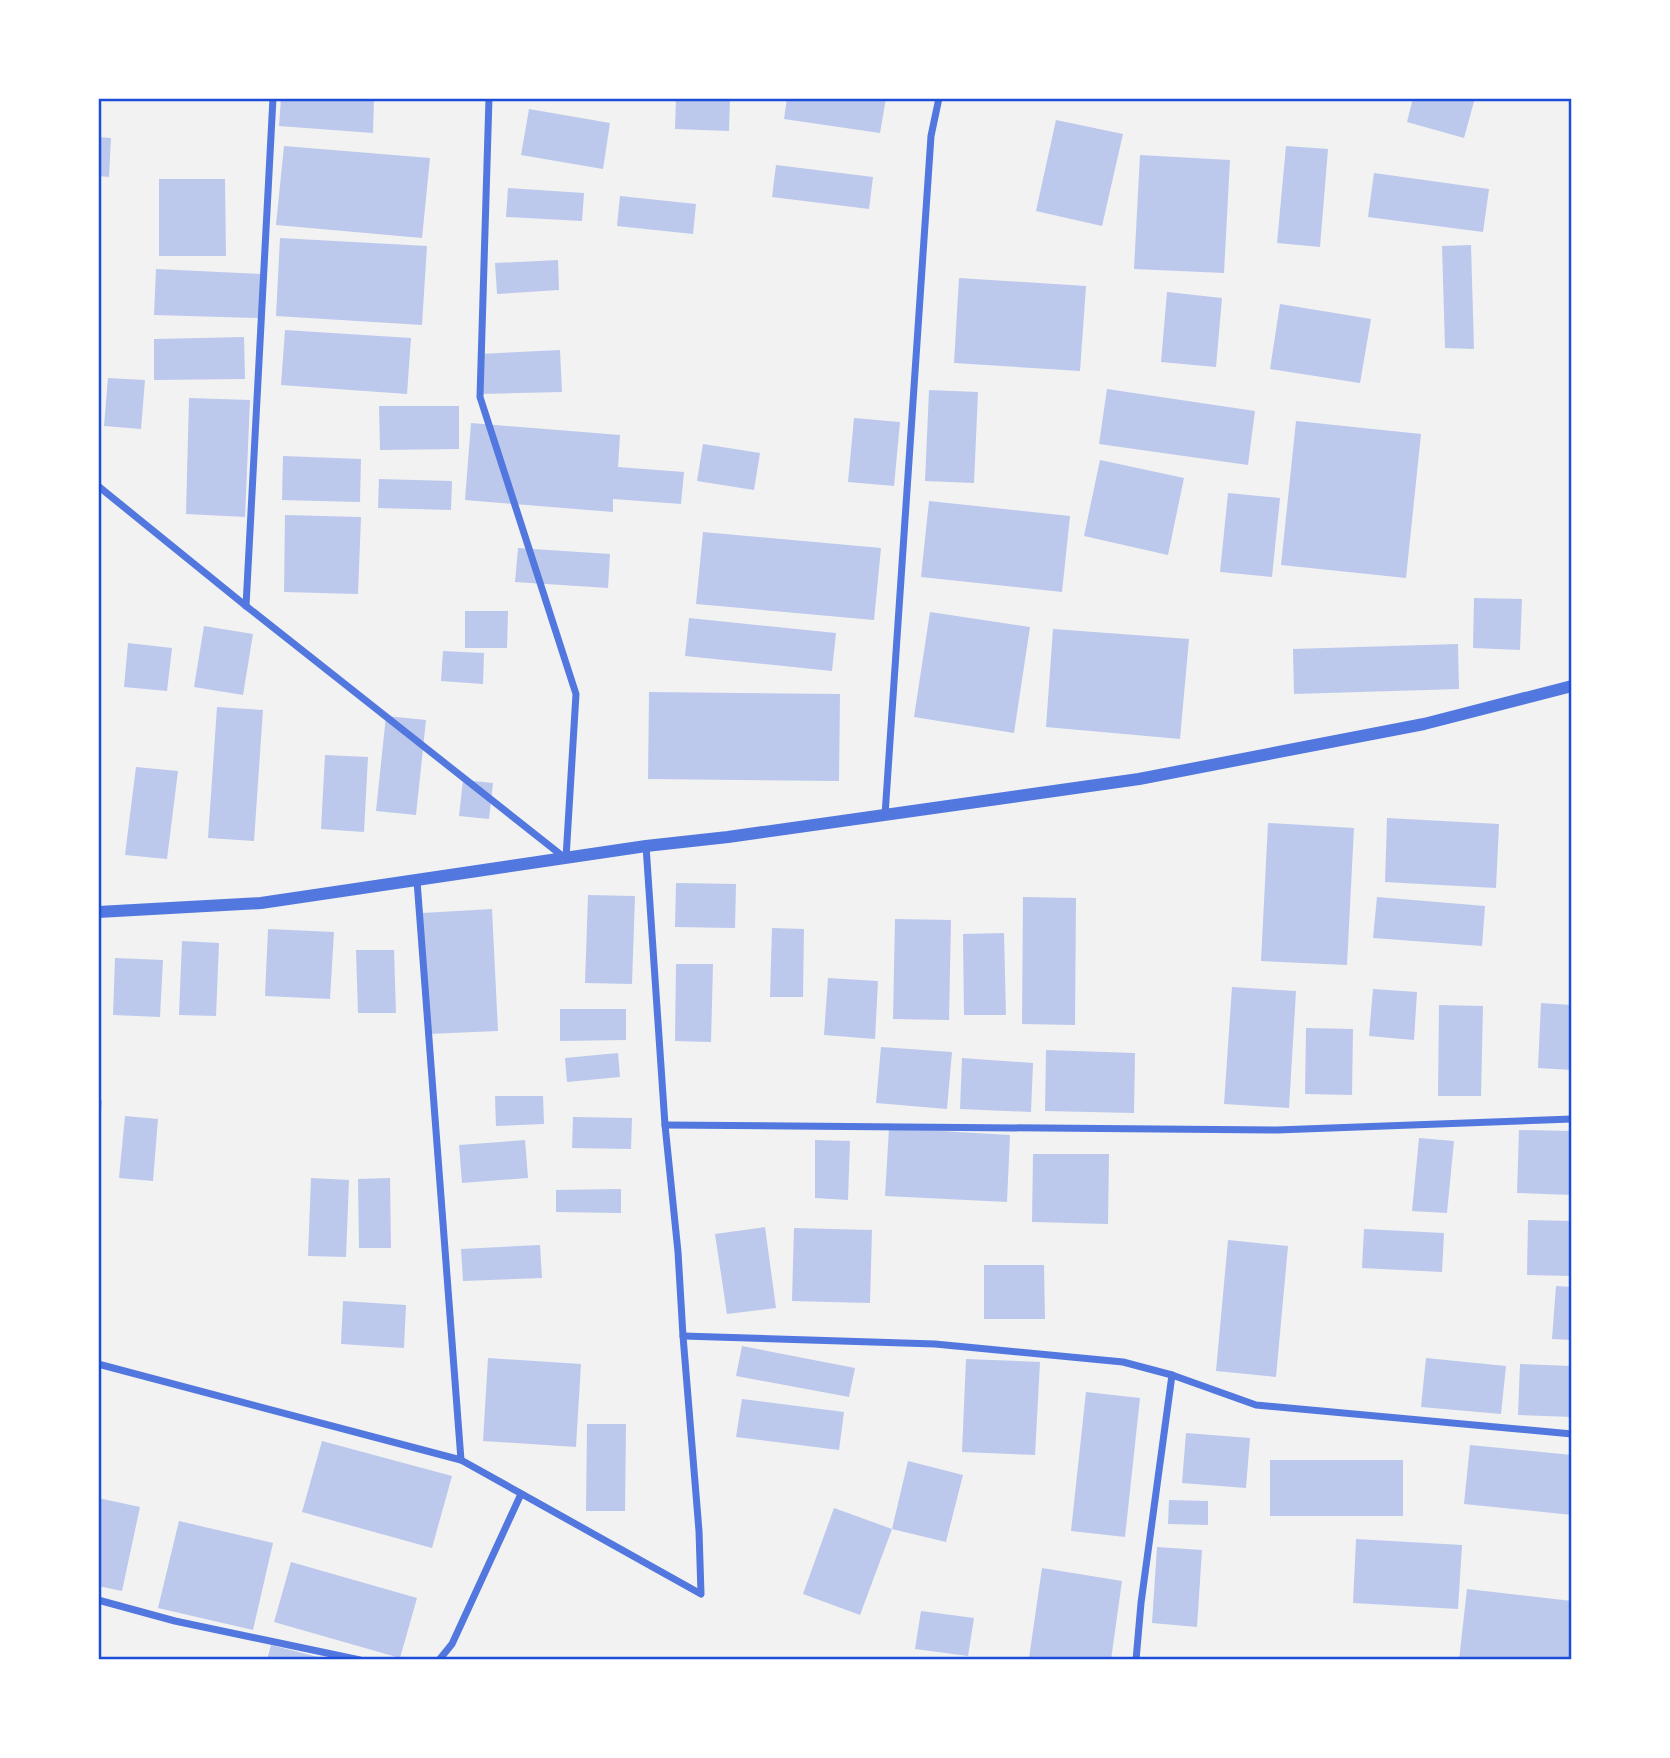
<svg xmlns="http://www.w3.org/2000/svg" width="1670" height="1758" font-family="'Fira Sans',sans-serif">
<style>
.building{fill:#bdc9ec}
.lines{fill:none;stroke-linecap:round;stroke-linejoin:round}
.minor{stroke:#5277de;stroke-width:7}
.tertiary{stroke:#5277de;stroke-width:12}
.neatline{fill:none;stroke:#1d4ed8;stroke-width:2.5}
</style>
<rect width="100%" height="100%" fill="#f2f2f2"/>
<g class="building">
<path d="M281 98H374L373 133 279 126Z"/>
<path d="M676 98H730L729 131 675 129Z"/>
<path d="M787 98H886L880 133 784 119Z"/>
<path d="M1413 98H1475L1464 138 1407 122Z"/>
<path d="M529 109 610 123 603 169 521 155Z"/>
<path d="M1056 120 1123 134 1102 226 1036 211Z"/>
<path d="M98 137 111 138 109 177 98 176Z"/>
<path d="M284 146 430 158 422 238 276 225Z"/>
<path d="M1286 146 1328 149 1320 247 1277 243Z"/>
<path d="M1140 155 1230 160 1224 273 1134 269Z"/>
<path d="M776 165 873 177 869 209 772 197Z"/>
<path d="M1374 173 1489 189 1483 232 1368 217Z"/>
<path d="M159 179H225L226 256H159Z"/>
<path d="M508 188 584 193 582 221 506 217Z"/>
<path d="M620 196 696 204 693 234 617 226Z"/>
<path d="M280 238 427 246 422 325 276 316Z"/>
<path d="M1471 245 1474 349 1445 348 1442 246Z"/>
<path d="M558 260 559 290 497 294 495 263Z"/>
<path d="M156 269 261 274 259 318 154 315Z"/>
<path d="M959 278 1086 286 1080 371 954 363Z"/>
<path d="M1167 292 1222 298 1216 367 1161 362Z"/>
<path d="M1280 304 1371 319 1360 383 1270 369Z"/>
<path d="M285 330 411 338 407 394 281 385Z"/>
<path d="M244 337 245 379 154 380V339Z"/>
<path d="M560 350 562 392 480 394 479 354Z"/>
<path d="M108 378 145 380 141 429 104 426Z"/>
<path d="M1107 389 1255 411 1248 465 1099 444Z"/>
<path d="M929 390 978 392 974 483 925 481Z"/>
<path d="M189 398 250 400 245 517 186 514Z"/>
<path d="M379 406H459V449L380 450Z"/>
<path d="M854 418 900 422 894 486 848 482Z"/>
<path d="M1296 421 1421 434 1406 578 1281 565Z"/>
<path d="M471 423 620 435 618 467 684 472 681 504 613 499V512L465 500Z"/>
<path d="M703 444 760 453 754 490 697 481Z"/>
<path d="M283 456 361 459 360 502 282 500Z"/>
<path d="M1100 460 1184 478 1168 555 1084 536Z"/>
<path d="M379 479 452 481 451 510 378 508Z"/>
<path d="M1228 493 1280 498 1272 577 1220 572Z"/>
<path d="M929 501 1070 516 1062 592 921 577Z"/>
<path d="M285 515 361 517 358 594 284 592Z"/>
<path d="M703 532 881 548 874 620 696 604Z"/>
<path d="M518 548 610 554 608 588 515 582Z"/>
<path d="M1474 598 1522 599 1520 650 1473 648Z"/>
<path d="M465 611H508L507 648H465Z"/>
<path d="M930 612 1030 627 1014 733 914 717Z"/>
<path d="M689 618 836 633 832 671 685 656Z"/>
<path d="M204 626 253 634 243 695 194 687Z"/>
<path d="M1053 629 1189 639 1180 739 1046 727Z"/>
<path d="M128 643 172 648 167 691 124 687Z"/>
<path d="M1458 644 1459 689 1294 694 1293 649Z"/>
<path d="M443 651 484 653 483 684 441 681Z"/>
<path d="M649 692 840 694 839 781 648 779Z"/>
<path d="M217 707 263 710 254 841 208 838Z"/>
<path d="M386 716 426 720 416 815 376 811Z"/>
<path d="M325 755 368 757 364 832 321 829Z"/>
<path d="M136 767 178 771 167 859 125 855Z"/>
<path d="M463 780 493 783 489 819 459 816Z"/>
<path d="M1387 818 1499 824 1496 888 1385 882Z"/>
<path d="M1268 823 1354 828 1347 965 1261 961Z"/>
<path d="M676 883 736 884 735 928 675 927Z"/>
<path d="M588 895 635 896 632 984 585 983Z"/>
<path d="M1023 897 1076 898 1075 1025 1022 1024Z"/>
<path d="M1377 897 1485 906 1482 946 1373 938Z"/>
<path d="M492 909 498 1031 428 1034 422 913Z"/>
<path d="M895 919 951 920 949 1020 893 1019Z"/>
<path d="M772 928 804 929 803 997H770Z"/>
<path d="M268 929 334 932 330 999 265 996Z"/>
<path d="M1004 933 1006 1015H964L963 934Z"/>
<path d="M182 941 219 943 216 1016 179 1015Z"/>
<path d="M356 950H394L396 1013H358Z"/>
<path d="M115 958 163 960 160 1017 113 1015Z"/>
<path d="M676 964H713L711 1042 675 1041Z"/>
<path d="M828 978 878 981 875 1039 824 1035Z"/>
<path d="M1232 987 1296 991 1289 1108 1224 1104Z"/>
<path d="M1373 989 1417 992 1414 1040 1369 1036Z"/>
<path d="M1541 1003 1572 1005V1070L1538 1068Z"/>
<path d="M1439 1005 1483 1006 1481 1096H1438Z"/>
<path d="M560 1009H626V1040L560 1041Z"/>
<path d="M1306 1028 1353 1029 1352 1095 1305 1094Z"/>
<path d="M881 1047 952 1052 947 1109 876 1103Z"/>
<path d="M1046 1050 1135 1053 1134 1113 1045 1111Z"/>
<path d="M618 1053 620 1077 567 1082 565 1058Z"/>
<path d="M962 1058 1033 1063 1031 1112 960 1109Z"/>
<path d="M495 1096H543L544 1124 496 1126Z"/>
<path d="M98 1100H102L100 1129H98Z"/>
<path d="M125 1116 158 1119 153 1181 119 1178Z"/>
<path d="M573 1117 632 1118 631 1149 572 1148Z"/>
<path d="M889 1128 1010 1135 1007 1202 885 1196Z"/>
<path d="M1519 1130 1572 1131V1195L1517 1193Z"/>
<path d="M1419 1138 1454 1141 1447 1213 1412 1211Z"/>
<path d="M525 1140 528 1178 462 1183 459 1145Z"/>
<path d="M815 1140 850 1141 848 1200 815 1198Z"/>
<path d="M1033 1154H1109L1108 1224 1032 1222Z"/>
<path d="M311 1178 349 1180 346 1257 308 1256Z"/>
<path d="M390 1178 391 1248H359L358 1179Z"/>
<path d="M621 1189V1213L556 1212V1190Z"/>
<path d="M1528 1220 1572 1221V1276L1527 1275Z"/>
<path d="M765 1227 776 1308 727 1314 715 1234Z"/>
<path d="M794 1228 872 1230 870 1303 792 1301Z"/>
<path d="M1364 1229 1444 1233 1442 1272 1362 1268Z"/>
<path d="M1228 1240 1288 1246 1276 1377 1216 1371Z"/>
<path d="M540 1245 542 1278 463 1281 461 1249Z"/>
<path d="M984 1265H1044L1045 1319H984Z"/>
<path d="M1556 1286 1572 1287V1340L1552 1339Z"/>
<path d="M343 1301 406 1305 404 1348 341 1344Z"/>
<path d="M742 1346 855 1368 849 1397 736 1376Z"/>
<path d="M488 1358 581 1364 576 1447 483 1441Z"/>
<path d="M1426 1358 1506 1366 1501 1414 1421 1407Z"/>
<path d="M966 1359 1040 1362 1035 1455 962 1452Z"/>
<path d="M1520 1364 1572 1366V1417L1518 1415Z"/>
<path d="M1086 1392 1140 1398 1125 1537 1071 1531Z"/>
<path d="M742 1399 844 1412 839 1450 736 1437Z"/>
<path d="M587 1424H626L625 1511H586Z"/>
<path d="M1186 1433 1250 1438 1246 1488 1182 1483Z"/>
<path d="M322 1441 452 1476 432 1548 302 1512Z"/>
<path d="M1470 1445 1572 1455V1515L1464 1504Z"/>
<rect x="1270" y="1460" width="133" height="56"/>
<path d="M908 1461 963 1475 946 1542 892 1529 860 1615 803 1594 834 1508 892 1529Z"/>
<path d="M98 1498 140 1507 122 1591 98 1586Z"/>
<path d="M1169 1500 1208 1501V1525L1168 1524Z"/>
<path d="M179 1521 273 1543 253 1630 158 1608Z"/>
<path d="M1356 1539 1462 1545 1458 1609 1353 1603Z"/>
<path d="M1157 1547 1202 1550 1197 1627 1152 1623Z"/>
<path d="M291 1562 417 1598 400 1658 274 1622Z"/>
<path d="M1042 1568 1122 1581 1111 1660 1029 1658Z"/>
<path d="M1467 1589 1572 1601 1571 1660H1459Z"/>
<path d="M921 1611 974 1618 968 1656 915 1649Z"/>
<path d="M271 1645 326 1659V1660H267Z"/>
</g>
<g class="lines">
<g class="minor">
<path d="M489 98 480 397 576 694 566 858"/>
<path d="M98 486 246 606 565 858"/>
<path d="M246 606 273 98"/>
<path d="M885 815 931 136 939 98"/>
<path d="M665 1125 1277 1130 1572 1119"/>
<path d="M683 1336 935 1344 1123 1362 1172 1375 1256 1405 1572 1434"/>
<path d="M98 1364 461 1460 417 881"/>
<path d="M461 1460 701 1594 699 1531 683 1336 678 1252 665 1125 646 846"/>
<path d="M98 1600 175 1621 360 1660"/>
<path d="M439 1660 452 1644 521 1494"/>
<path d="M1136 1660 1141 1603 1172 1375"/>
</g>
<path class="tertiary" d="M98 912 261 903 646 846 728 837 1139 779 1424 724 1572 686"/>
</g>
<rect width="1670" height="1758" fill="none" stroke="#ffffff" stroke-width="200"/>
<rect x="100" y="100" width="1470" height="1558" class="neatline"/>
</svg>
